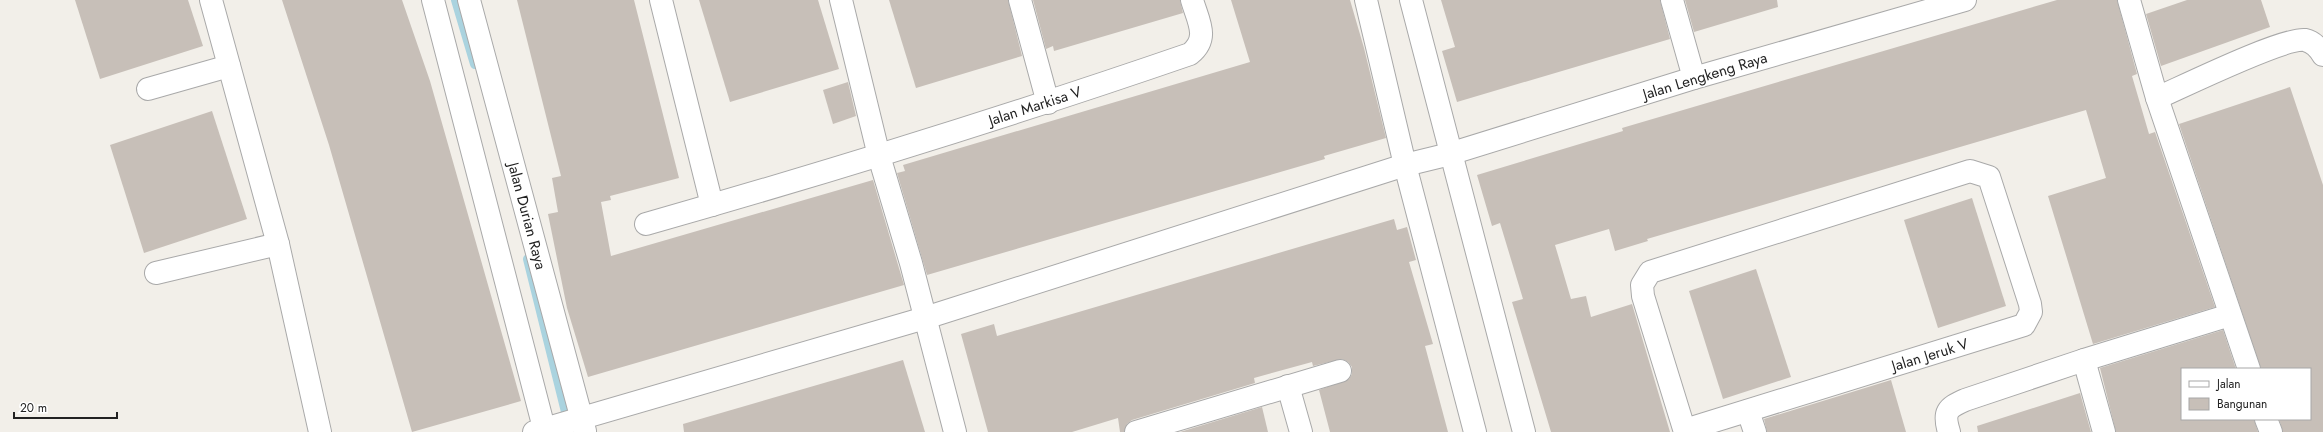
<svg xmlns="http://www.w3.org/2000/svg" width="2323" height="432" font-family="Jost,sans-serif">
<style>
.lines{fill:none;stroke-linecap:round;stroke-linejoin:round}
.stream{stroke:#aad3df;stroke-width:10}
.building{fill:#c7bfb8}
.street-casing{stroke:#a9a9a9;stroke-width:24}
.street{stroke:#fff;stroke-width:22}
.labels{text-anchor:middle;stroke-width:3;stroke-linejoin:round;paint-order:stroke}
.street-label{font-size:15px;fill:#222;stroke:#fff}
</style>
<rect width="100%" height="100%" fill="#f2efe9"/>
<g class="lines">
<g class="stream">
<path d="M456 0 475 64"/>
<path d="M528 259 569 424"/>
</g>
</g>
<g class="building">
<path d="M75 0H188L203 46 100 79Z"/>
<path d="M282 0H402L430 81 521 401 412 432 329 145Z"/>
<path d="M517 0H634L679 178 610 196 611 200 601 202 611 256 873 180 904 285 588 377 567 308 548 214 558 212 552 178 561 176Z"/>
<path d="M699 0H818L839 69 730 102Z"/>
<path d="M889 0H1008L1022 56 916 88Z"/>
<path d="M1033 0H1180L1183 13 1054 51 1053 46 1046 49Z"/>
<path d="M1231 0H1350L1364 48 1386 138 1324 156 1325 159 927 275 897 173 905 171 903 165 1250 62Z"/>
<path d="M1441 0H1660L1670 39 1457 102 1442 51 1455 47Z"/>
<path d="M1685 0H1777L1778 7 1694 32Z"/>
<path d="M2057 0H2117L2137 74 2132 76 2149 134 2155 132 2215 307 2093 344 2048 196 2106 178 2086 110 1647 239 1648 241 1615 251 1609 229 1555 245 1571 299 1586 296 1591 317 1632 304 1670 432H1551L1512 302 1523 299 1500 223 1492 226 1477 175 1623 131 1622 128Z"/>
<path d="M2187 0H2261L2270 27 2161 66 2146 14Z"/>
<path d="M848 82 856 116 833 124 823 90Z"/>
<path d="M2290 87 2323 185V432H2283L2279 419H2310V369H2261L2179 124Z"/>
<path d="M212 111 247 219 144 253 110 145Z"/>
<path d="M1972 198 2006 306 1938 328 1904 220Z"/>
<path d="M1394 219 1397 230 1407 227 1416 260 1409 262 1433 344 1425 346 1448 432H1330L1319 390 1349 379 1352 374V367L1348 362 1342 359 1313 366 1312 362 1254 378 1255 383 1132 420 1127 424 1124 432H1120L1118 418 1072 432H988L961 334 994 324 997 336Z"/>
<path d="M1756 269 1791 377 1723 399 1689 291Z"/>
<path d="M2223 330 2236 369H2182V419H2254L2258 432H2116L2100 368Z"/>
<path d="M903 360 925 432H684L683 424Z"/>
<path d="M1891 380 1906 432H1767L1764 419Z"/>
<path d="M2080 393 2091 432H1978L1977 426Z"/>
<path d="M1262 407 1268 432H1180Z"/>
</g>
<g class="lines">
<g class="street-casing">
<g id="street">
<path d="M211 0 278 244 320 432"/>
<path d="M433 0 545 432"/>
<path d="M469 0 585 431"/>
<path d="M661 0 712 205"/>
<path d="M841 0 879 156 911 263 955 432"/>
<path d="M1020 0 1048 103"/>
<path d="M1366 0 1405 165 1475 432"/>
<path d="M1411 0 1524 432"/>
<path d="M1672 0 1694 78"/>
<path d="M2129 0 2157 98 2249 369"/>
<path d="M148 89 229 66"/>
<path d="M2157 98C2182 87 2284 37 2305 40 2313 42 2319 48 2323 55"/>
<path d="M646 224C829 172 1010 116 1190 54 1210 38 1198 21 1192 0"/>
<path d="M156 273 278 244"/>
<path d="M2084 360 2104 432"/>
<path d="M1288 386 1301 432"/>
<path d="M1748 411 1755 432"/>
<path d="M2266 419 2271 432"/>
<path d="M1685 430 2024 325 2031 312 2030 304 1989 177 1970 171 1650 272 1642 285 1643 296 1685 432"/>
<path d="M534 432 925 318 1405 165 1446 155 1694 78 1965 0"/>
<path d="M1136 432 1340 371"/>
<path d="M1949 432C1943 412 1947 408 1965 400L2084 360 2230 315"/>
</g>
</g>
<use href="#street" class="street"/>
</g>
<g class="labels">
<g class="street-label">
<text transform="translate(1705 76) rotate(-17)" y="5">Jalan Lengkeng Raya</text>
<text transform="translate(1035 106) rotate(-18)" y="5">Jalan Markisa V</text>
<text transform="translate(527 216) rotate(75)" y="5">Jalan Durian Raya</text>
<text transform="translate(1930 355) rotate(-17)" y="5">Jalan Jeruk V</text>
</g>
</g>
<rect x="2181" y="368" width="130" height="52" fill="#ffffff" stroke="#a7a7a7"/>
<rect x="2189" y="381" width="20" height="6" fill="#ffffff" stroke="#a7a7a7"/>
<text x="2217" y="388" font-size="12" fill="#222222">Jalan</text>
<rect x="2189" y="398" width="20" height="12" fill="#c7bfb8" stroke="#a7a7a7"/>
<text x="2217" y="408" font-size="12" fill="#222222">Bangunan</text>
<path d="M14 412v6h103v-6" fill="none" stroke="#222222" stroke-width="2"/>
<text x="20" y="412" font-size="12" fill="#222222" stroke="#ffffff" stroke-width="3" paint-order="stroke">20 m</text>
</svg>
